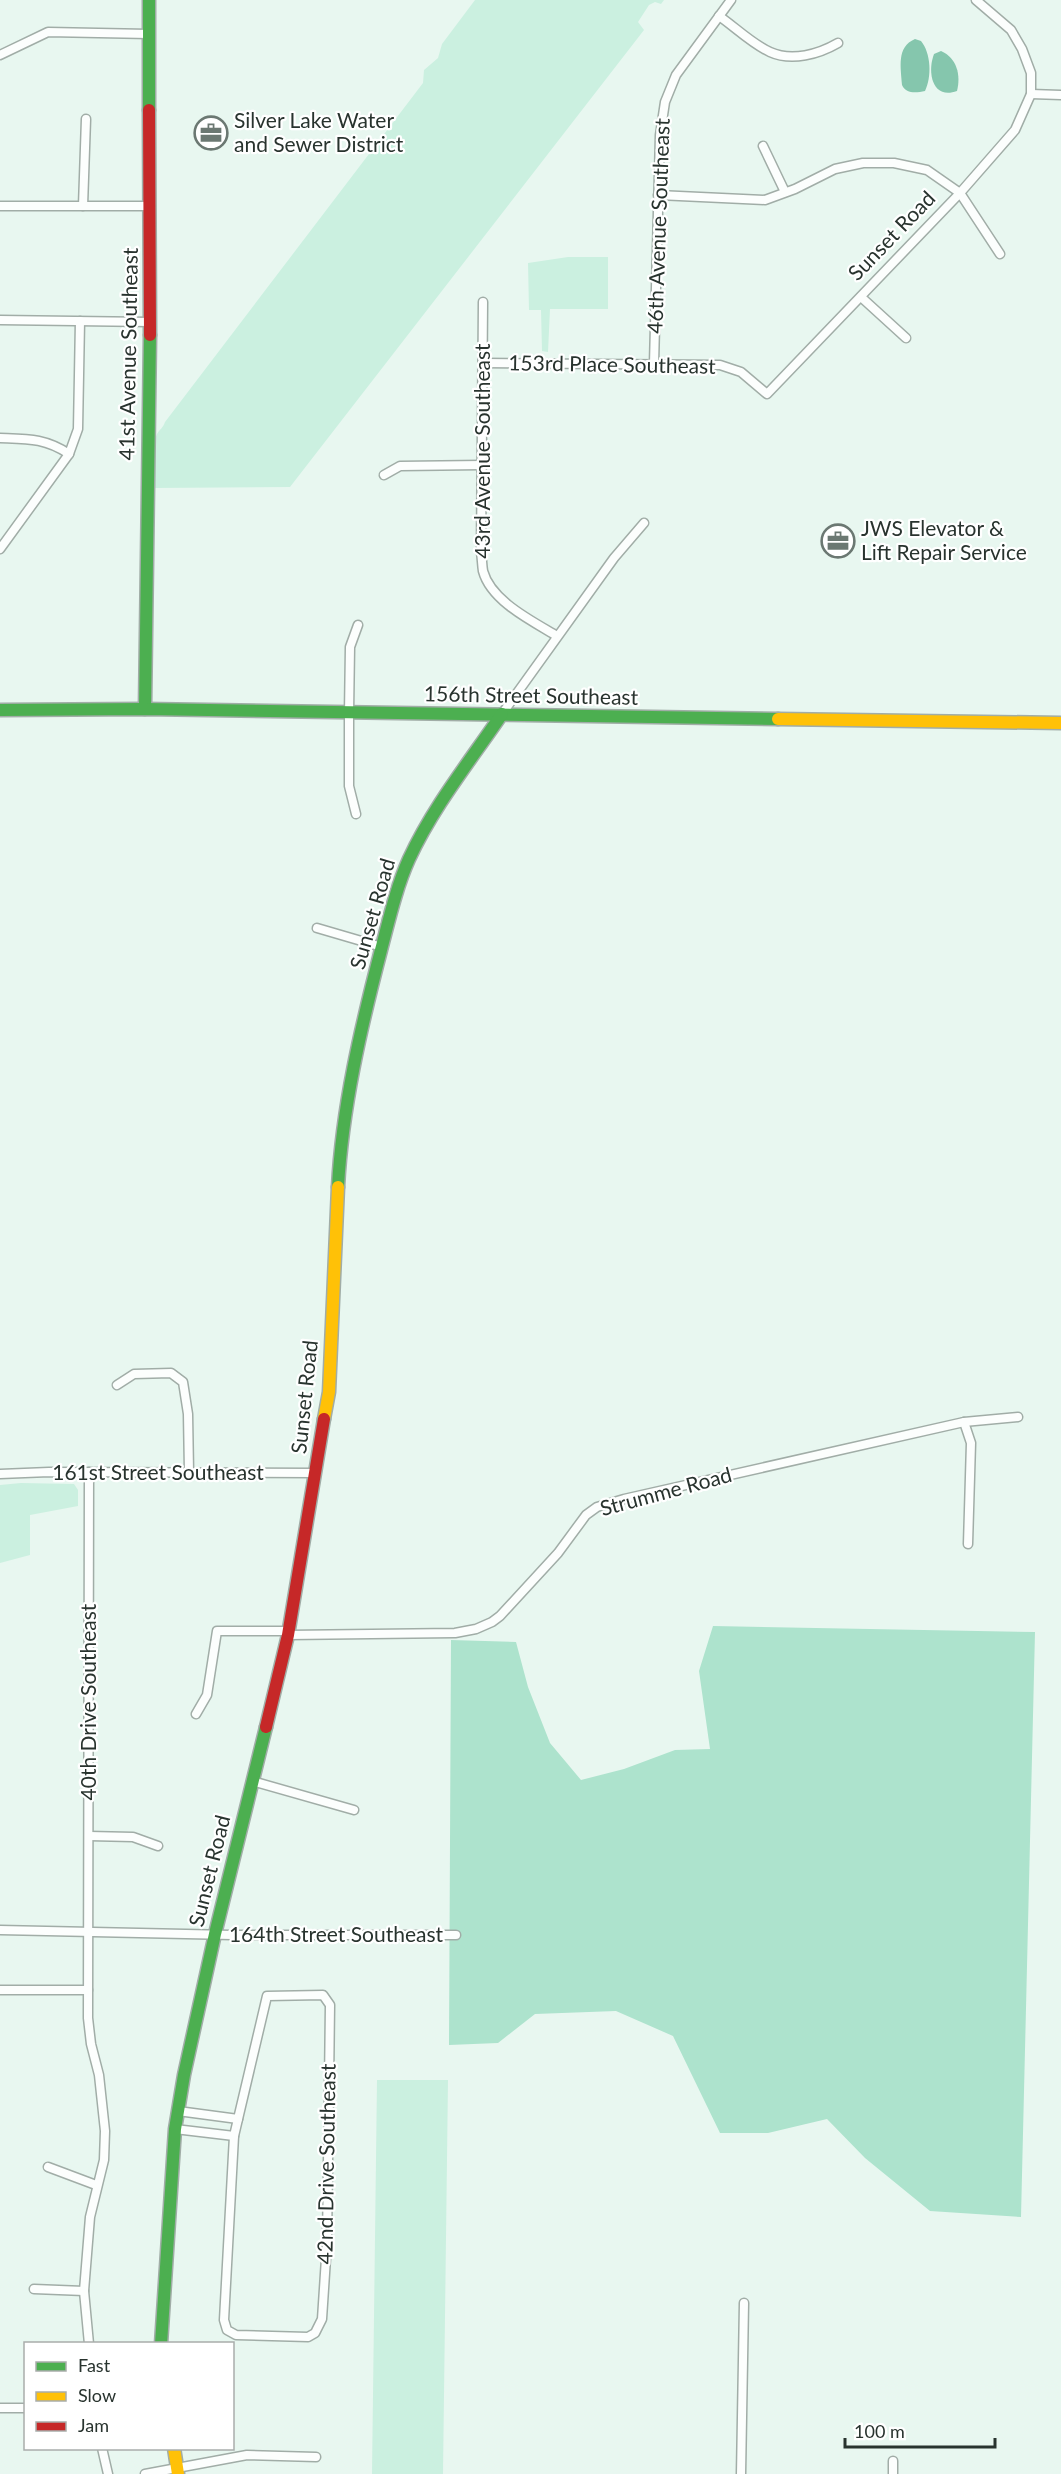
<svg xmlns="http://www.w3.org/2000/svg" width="1061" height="2474" font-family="Lato,sans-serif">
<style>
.green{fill:#cbf0e0}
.forest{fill:#ade3cd}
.water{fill:#85c6ad}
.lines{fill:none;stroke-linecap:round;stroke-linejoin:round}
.street-casing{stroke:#a1ada7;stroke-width:11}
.fast-casing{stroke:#a1ada7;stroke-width:15}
.slow-casing{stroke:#a1ada7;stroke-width:15}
.jam-casing{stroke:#a1ada7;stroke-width:15}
.street{stroke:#fcfefd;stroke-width:8}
.fast{stroke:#4caf50;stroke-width:12}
.slow{stroke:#ffc107;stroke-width:12}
.jam{stroke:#c62828;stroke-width:12}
.labels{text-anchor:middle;stroke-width:4.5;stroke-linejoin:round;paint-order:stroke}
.poi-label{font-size:21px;fill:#28332e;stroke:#fff;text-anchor:start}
.street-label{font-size:21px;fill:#28332e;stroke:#fff}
</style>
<rect width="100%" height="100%" fill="#e8f7f0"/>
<g class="green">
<path d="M475 0H664L661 4 655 2 649 5 638 22 644 30 290 487 153 488C153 472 150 449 157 434 160 429 163 428 165 422L423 83 424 70 438 58 442 44Z"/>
<path d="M568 257H608V309H550L548 352 542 351 541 310H529L528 263Z"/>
<path d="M21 1483 74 1484 78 1490V1506L30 1515V1555L0 1563V1485Z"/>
<path d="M377 2080H448L443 2474H372Z"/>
</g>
<path class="forest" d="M713 1626 1035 1632 1021 2217 930 2211 865 2158 827 2119 768 2133H720L673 2036 616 2011 535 2014 498 2043 449 2045 451 1640 516 1642 528 1687 550 1743 581 1780 624 1769 675 1750 710 1749 699 1671Z"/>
<g class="water">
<path d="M915 39 921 41C931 53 932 77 925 91 916 93 906 94 902 85 901 68 896 47 915 39Z"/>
<path d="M941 51C957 58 961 75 957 91 932 100 927 72 934 54Z"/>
</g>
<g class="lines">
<g class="street-casing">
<g id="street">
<path d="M719 16C735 27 752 44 770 52 792 62 819 54 838 43"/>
<path d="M0 55 48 32 149 34"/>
<path d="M1031 94 1061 95"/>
<path d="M763 146 785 192"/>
<path d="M658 195 765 200 795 189 835 169 863 163H894L927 170 960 193 1000 254"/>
<path d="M0 206H150"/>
<path d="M83 206 86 119"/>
<path d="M861 297 906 338"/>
<path d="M483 302 481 552C482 558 482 565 483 571 491 601 532 621 557 636"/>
<path d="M0 320 150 322"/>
<path d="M483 363 720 365 741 372 767 394 960 193 1015 130 1031 94V73L1022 49 1011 30 976 0"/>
<path d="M654 364 660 135 665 102 676 75 731 0"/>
<path d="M0 438C27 439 45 438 69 454"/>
<path d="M384 475 400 466 482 465"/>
<path d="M0 549 69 454 78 429 80 321"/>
<path d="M502 714 614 558 644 523"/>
<path d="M356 814 349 786V713L350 647 358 625"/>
<path d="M317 928 382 947"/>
<path d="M117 1385 134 1374 171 1373 183 1382 188 1414 189 1472"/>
<path d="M964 1422 971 1443 968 1544"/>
<path d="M0 1474 49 1472 316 1473"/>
<path d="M288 1635 455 1633 476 1629 492 1622 500 1616 558 1553 586 1515 597 1507 624 1499 964 1422 1018 1417"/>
<path d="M196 1714 207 1695 217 1631H289"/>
<path d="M252 1781 354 1810"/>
<path d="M89 1836 133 1837 158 1846"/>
<path d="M0 1930 232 1935H456"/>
<path d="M0 1990H88"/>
<path d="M323 1995 330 2005 327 2243 322 2319 315 2333 308 2337 236 2335 227 2330 224 2320 234 2136 267 1996Z"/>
<path d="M178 2111 238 2119"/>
<path d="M175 2129 234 2136"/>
<path d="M48 2167 96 2185"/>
<path d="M34 2289 84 2291"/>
<path d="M89 2344 84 2291 90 2217 104 2160 105 2131 99 2075 91 2044 88 2018 89 1472"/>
<path d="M0 2408H26"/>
<path d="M102 2448 108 2474"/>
<path d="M893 2461V2474"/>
<path d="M145 2474 247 2455 316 2457"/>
<path d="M741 2474 744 2303"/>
</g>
</g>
<g class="fast-casing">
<g id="fast">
<path d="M149 0V110"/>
<path d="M145 709 150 335"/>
<path d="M0 710 145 709 778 719"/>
<path d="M338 1187C342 1108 361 1027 381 950 389 920 396 888 409 859 433 807 470 761 502 714"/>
<path d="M161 2344 175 2129 184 2075 215 1934 266 1727"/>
</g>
</g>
<g class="slow-casing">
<g id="slow">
<path d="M778 719 1061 723"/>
<path d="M324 1419 329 1392 338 1187"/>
<path d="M174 2448 178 2474"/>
</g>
</g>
<g class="jam-casing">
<g id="jam">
<path d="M149 110 150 335"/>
<path d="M266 1727 288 1635 324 1419"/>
</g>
</g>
<use href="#street" class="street"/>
<use href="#fast" class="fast"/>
<use href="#slow" class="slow"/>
<use href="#jam" class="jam"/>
</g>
<defs>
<g id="office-ring" transform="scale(1.725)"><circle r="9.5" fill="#fff" stroke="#6b7872" stroke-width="1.5"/><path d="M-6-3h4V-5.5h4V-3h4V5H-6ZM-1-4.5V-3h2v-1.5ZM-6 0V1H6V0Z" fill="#6b7872"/></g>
</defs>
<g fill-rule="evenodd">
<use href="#office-ring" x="211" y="133"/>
<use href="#office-ring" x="838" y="541"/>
</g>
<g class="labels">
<g class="poi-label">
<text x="234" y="128">Silver Lake Water<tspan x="234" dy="24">and Sewer District</tspan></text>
<text x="861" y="536">JWS Elevator &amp;<tspan x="861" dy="24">Lift Repair Service</tspan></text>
</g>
<g class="street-label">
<text transform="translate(659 226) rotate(-88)" y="7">46th Avenue Southeast</text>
<text transform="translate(892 236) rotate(-46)" y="7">Sunset Road</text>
<text transform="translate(129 354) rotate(-89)" y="7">41st Avenue Southeast</text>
<text transform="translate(612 365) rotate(1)" y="7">153rd Place Southeast</text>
<text transform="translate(483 451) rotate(-90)" y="7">43rd Avenue Southeast</text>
<text transform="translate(531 696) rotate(1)" y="7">156th Street Southeast</text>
<text transform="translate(373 914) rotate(-74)" y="7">Sunset Road</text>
<text transform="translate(305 1397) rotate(-84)" y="7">Sunset Road</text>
<text x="158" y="1480">161st Street Southeast</text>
<text transform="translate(666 1492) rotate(-15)" y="7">Strumme Road</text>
<text transform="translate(89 1702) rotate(-90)" y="7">40th Drive Southeast</text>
<text transform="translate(210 1871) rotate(-76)" y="7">Sunset Road</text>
<text x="336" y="1942">164th Street Southeast</text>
<text transform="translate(327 2164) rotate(-89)" y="7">42nd Drive Southeast</text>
</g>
</g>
<rect x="24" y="2342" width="210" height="108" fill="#ffffff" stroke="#a9adab" stroke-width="1.5"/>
<rect x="36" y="2362" width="30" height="9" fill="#4caf50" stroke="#a9adab" stroke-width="1.5"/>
<text x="78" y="2372" font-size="18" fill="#28332e">Fast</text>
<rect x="36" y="2392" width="30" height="9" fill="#ffc107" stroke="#a9adab" stroke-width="1.5"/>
<text x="78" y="2402" font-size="18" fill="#28332e">Slow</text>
<rect x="36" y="2422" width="30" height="9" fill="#c62828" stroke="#a9adab" stroke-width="1.5"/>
<text x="78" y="2432" font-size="18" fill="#28332e">Jam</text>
<path d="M845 2438v9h150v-9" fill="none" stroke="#28332e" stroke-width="3"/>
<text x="854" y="2438" font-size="18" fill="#28332e" stroke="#ffffff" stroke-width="4.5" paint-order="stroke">100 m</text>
</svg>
